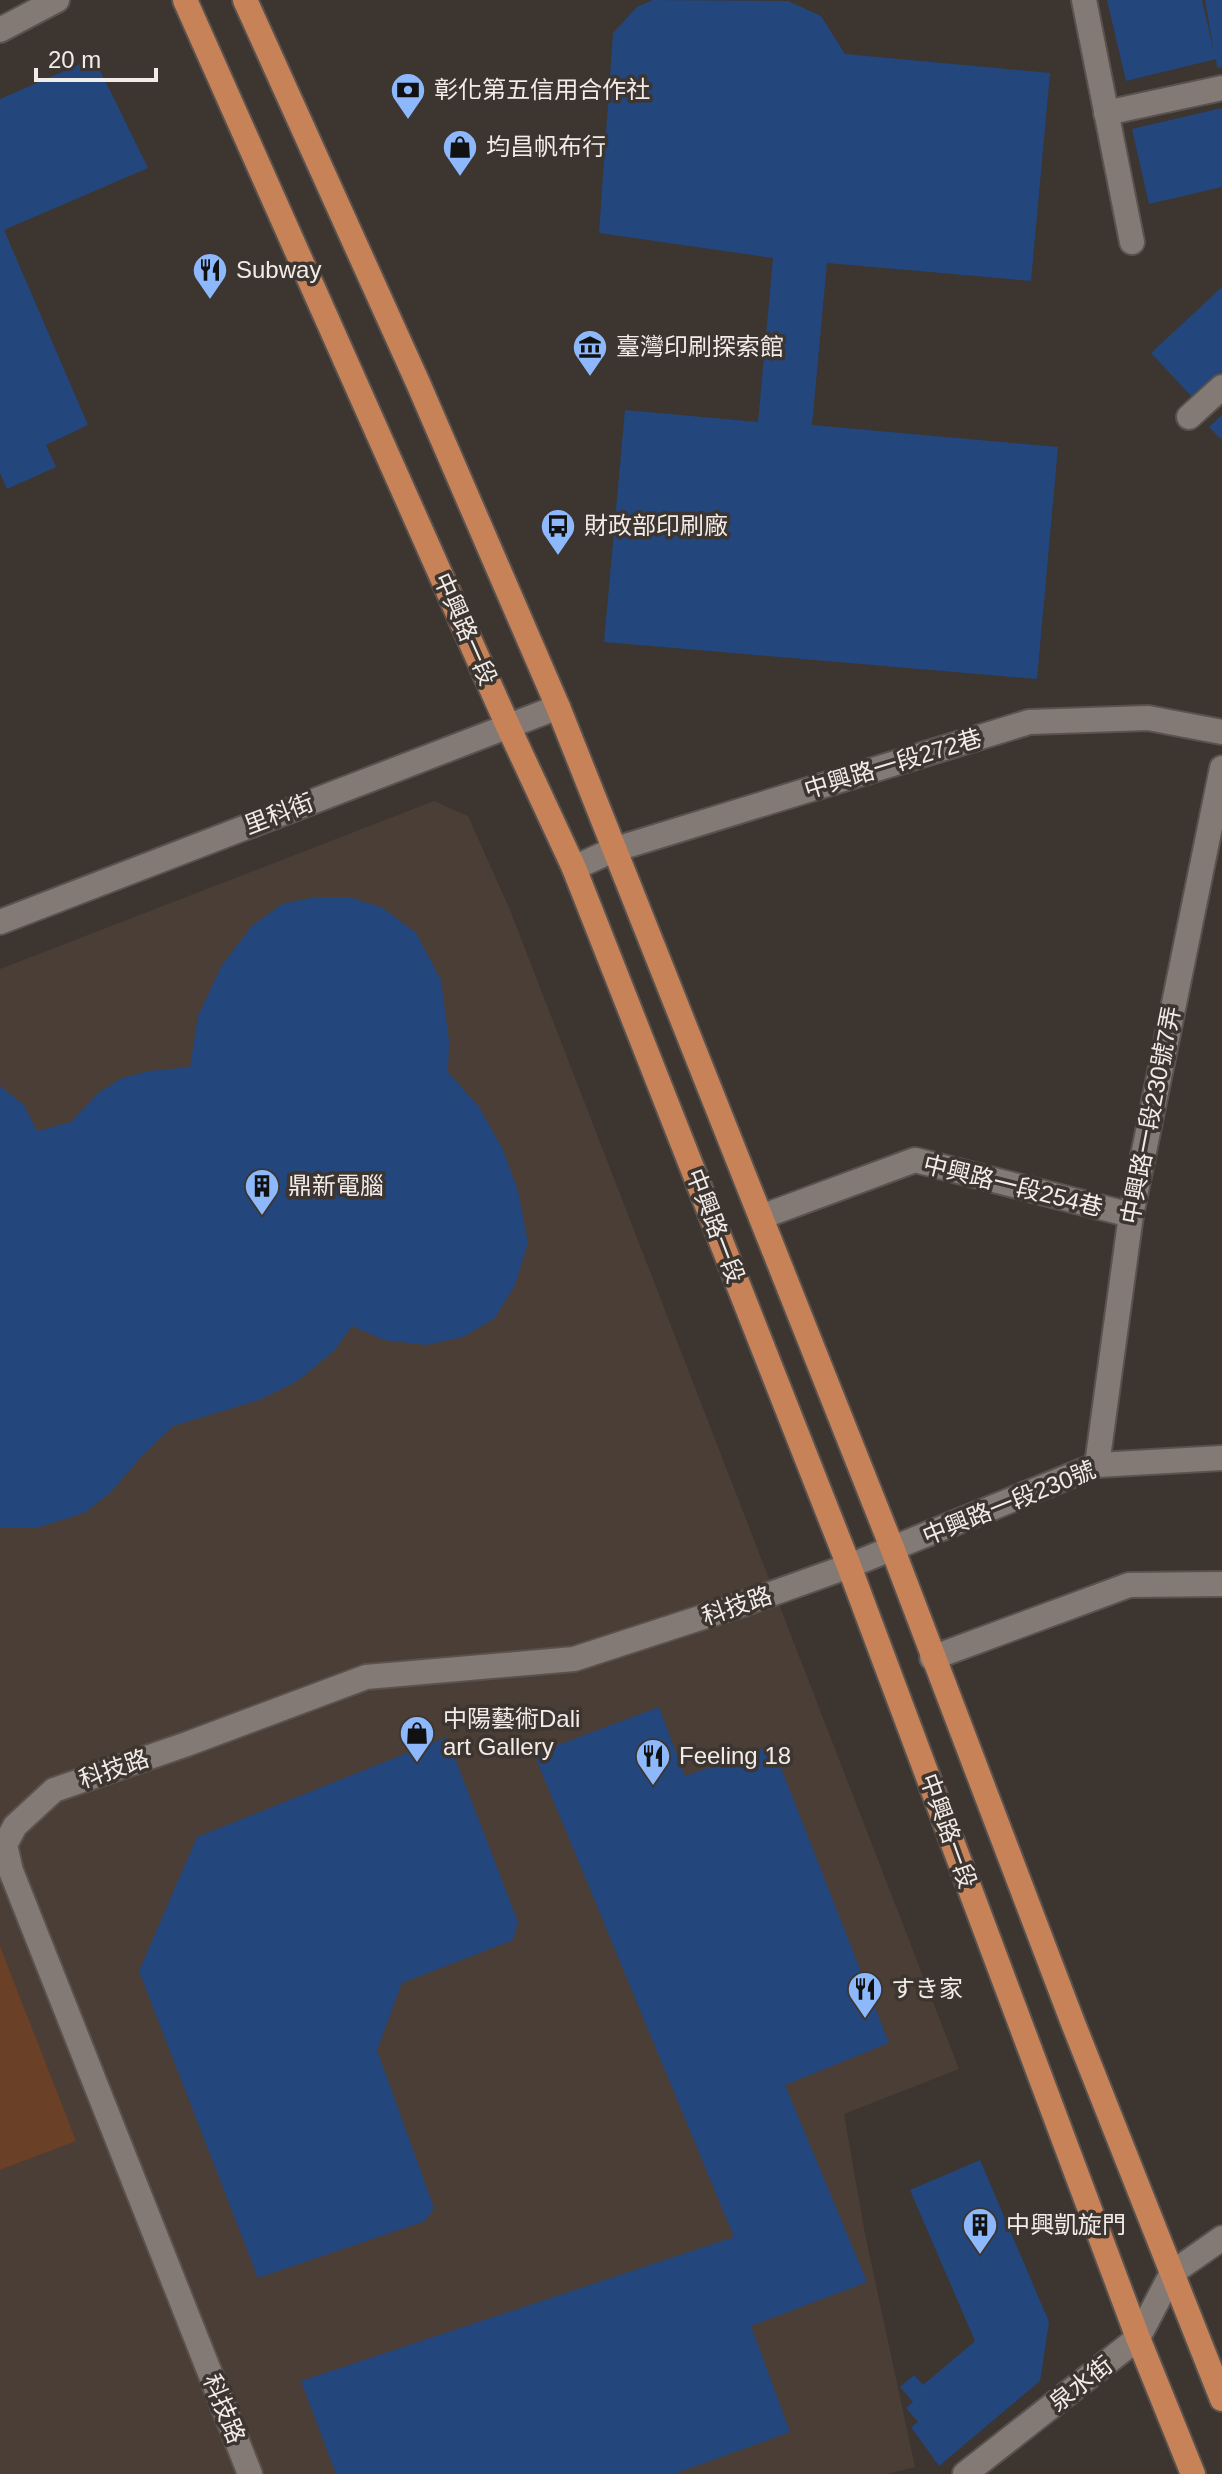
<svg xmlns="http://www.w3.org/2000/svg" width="1222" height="2474" font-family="Arial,'Noto Sans TC','Noto Sans JP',sans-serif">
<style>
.built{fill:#4b3e36}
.green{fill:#6a4027}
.building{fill:#23467c}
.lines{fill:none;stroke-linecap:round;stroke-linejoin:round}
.minor-casing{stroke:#5a524e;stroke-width:28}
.major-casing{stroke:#5a524e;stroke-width:28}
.minor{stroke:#847a75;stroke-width:24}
.major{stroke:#c78257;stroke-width:24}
.labels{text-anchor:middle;stroke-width:7;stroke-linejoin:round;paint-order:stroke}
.poi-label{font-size:24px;fill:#f2ece9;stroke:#3d3530;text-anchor:start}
.street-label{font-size:24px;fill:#f2ece9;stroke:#3d3530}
</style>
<rect width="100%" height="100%" fill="#3d3530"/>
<path class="built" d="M434 801 468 816 510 910 959 2069 844 2114 865 2234 915 2467 887 2474H0V2170L75 2141 0 1946V969Z"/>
<path class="green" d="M0 1946 76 2141 0 2170Z"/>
<g class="building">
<path d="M653 0 788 1 821 16 845 54 1050 73 1031 281 827 263 812 425 1058 447 1037 679 604 642 625 410 758 422 773 258 599 233 613 33 637 7Z"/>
<path d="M1107 0H1202L1214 52 1205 0H1222V67L1217 68 1216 59 1126 81Z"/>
<path d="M94 58 148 168 4 230 88 425 46 445 56 467 7 489 0 473V99Z"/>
<path d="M1222 108V187L1149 204 1132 129Z"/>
<path d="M1222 287V374L1194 399 1151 353Z"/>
<path d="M1222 415V440L1209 427Z"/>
<path d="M316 897H349L383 908 416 933 441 980 449 1041 448 1072 479 1107 503 1150 518 1191 528 1243 515 1285 495 1318 463 1337 426 1345 384 1340 352 1326 334 1351 296 1382 259 1400 173 1426 139 1459 109 1494 84 1513 39 1527H0V1086L24 1105 37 1131 71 1122 98 1093 122 1078 149 1071 190 1067 198 1016 222 965 252 926 282 904Z"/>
<path d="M659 1707 685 1776 772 1745 889 2043 785 2085 867 2282 751 2326 790 2432 674 2474H336L301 2381 734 2237 534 1754Z"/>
<path d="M447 1737 518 1922 513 1940 402 1983 377 2050 434 2208 425 2221 258 2278 139 1971 197 1837Z"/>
<path d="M980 2160 1049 2322 1040 2381 939 2466 911 2427 918 2422 906 2408 913 2402 900 2387 914 2375 923 2385 975 2341 910 2190Z"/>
</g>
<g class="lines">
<g class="minor-casing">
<g id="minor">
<path d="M1084 0 1132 242"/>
<path d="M0 30 57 0"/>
<path d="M1106 113 1222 88"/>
<path d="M1189 417 1222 387"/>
<path d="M574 868 613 850 1029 722 1148 718 1222 732"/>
<path d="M0 922 558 707"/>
<path d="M761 1217 915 1160 1131 1215"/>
<path d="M1097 1465 1131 1215 1222 768"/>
<path d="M932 1658 1129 1585 1222 1584"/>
<path d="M250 2474 11 1871 5 1845 15 1826 54 1790 187 1744 366 1677 574 1659 743 1604 849 1566 1097 1465 1222 1458"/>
<path d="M965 2474 1138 2338 1172 2273 1222 2238"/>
</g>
</g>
<g class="major-casing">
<g id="major">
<path d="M185 0 508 726 574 868 849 1566 1138 2338 1193 2474"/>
<path d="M245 0 418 383 558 707 893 1550 1073 2023 1222 2399"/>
</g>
</g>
<use href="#minor" class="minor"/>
<use href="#major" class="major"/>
</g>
<defs>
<g id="bank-pin" transform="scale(1.8)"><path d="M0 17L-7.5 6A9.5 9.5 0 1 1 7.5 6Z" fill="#8db9fc" stroke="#3d3530"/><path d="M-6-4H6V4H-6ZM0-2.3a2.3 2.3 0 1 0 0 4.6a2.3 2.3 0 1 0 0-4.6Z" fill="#111"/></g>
<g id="shop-pin" transform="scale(1.8)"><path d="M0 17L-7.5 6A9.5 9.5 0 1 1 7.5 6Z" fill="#8db9fc" stroke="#3d3530"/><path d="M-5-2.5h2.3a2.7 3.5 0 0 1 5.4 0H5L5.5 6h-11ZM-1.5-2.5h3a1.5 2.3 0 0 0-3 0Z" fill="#111"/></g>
<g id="restaurant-pin" transform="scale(1.8)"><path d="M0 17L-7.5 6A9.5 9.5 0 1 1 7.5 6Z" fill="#8db9fc" stroke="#3d3530"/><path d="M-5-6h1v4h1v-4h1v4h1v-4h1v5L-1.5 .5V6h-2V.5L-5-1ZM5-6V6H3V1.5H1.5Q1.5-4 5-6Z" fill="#111"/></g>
<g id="museum-pin" transform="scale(1.8)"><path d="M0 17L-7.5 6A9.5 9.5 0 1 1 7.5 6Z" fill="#8db9fc" stroke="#3d3530"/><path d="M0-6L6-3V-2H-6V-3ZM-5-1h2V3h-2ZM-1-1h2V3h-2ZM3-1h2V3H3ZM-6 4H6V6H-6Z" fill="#111"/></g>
<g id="bus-pin" transform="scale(1.8)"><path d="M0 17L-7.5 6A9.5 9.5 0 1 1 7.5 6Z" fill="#8db9fc" stroke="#3d3530"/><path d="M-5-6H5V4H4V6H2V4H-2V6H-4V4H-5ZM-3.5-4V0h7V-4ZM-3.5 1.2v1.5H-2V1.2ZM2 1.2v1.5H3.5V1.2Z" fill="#111"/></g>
<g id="building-pin" transform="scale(1.8)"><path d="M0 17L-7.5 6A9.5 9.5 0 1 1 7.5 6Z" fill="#8db9fc" stroke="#3d3530"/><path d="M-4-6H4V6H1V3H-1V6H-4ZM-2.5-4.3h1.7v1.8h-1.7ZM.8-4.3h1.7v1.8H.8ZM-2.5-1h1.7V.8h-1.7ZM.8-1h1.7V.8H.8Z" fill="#111"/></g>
</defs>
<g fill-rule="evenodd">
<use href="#bank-pin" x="408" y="90"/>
<use href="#shop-pin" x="460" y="147"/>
<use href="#restaurant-pin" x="210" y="270"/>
<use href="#museum-pin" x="590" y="347"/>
<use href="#bus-pin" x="558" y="526"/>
<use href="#building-pin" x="262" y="1186"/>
<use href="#shop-pin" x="417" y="1733"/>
<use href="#restaurant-pin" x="653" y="1756"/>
<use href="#restaurant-pin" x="865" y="1989"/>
<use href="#building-pin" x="980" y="2225"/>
</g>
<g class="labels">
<g class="poi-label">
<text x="434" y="98">彰化第五信用合作社</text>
<text x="486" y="155">均昌帆布行</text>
<text x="236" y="278">Subway</text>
<text x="616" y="355">臺灣印刷探索館</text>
<text x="584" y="534">財政部印刷廠</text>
<text x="288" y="1194">鼎新電腦</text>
<text x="443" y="1727">中陽藝術Dali<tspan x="443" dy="28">art Gallery</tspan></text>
<text x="679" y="1764">Feeling 18</text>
<text x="891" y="1997">すき家</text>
<text x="1006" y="2233">中興凱旋門</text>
</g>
<g class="street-label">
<text transform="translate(465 629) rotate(66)" y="8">中興路一段</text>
<text transform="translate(893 764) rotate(-17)" y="8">中興路一段272巷</text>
<text transform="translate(279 814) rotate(-21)" y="8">里科街</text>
<text transform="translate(1151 1115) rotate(-79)" y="8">中興路一段230號7弄</text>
<text transform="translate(1013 1186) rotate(14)" y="8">中興路一段254巷</text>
<text transform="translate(715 1226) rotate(69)" y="8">中興路一段</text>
<text transform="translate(1009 1503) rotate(-22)" y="8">中興路一段230號</text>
<text transform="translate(737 1606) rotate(-19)" y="8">科技路</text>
<text transform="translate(114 1769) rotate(-19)" y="8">科技路</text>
<text transform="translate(948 1831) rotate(70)" y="8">中興路一段</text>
<text transform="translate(1081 2384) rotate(-38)" y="8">泉水街</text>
<text transform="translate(224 2409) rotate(68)" y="8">科技路</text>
</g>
</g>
<path d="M36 68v12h120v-12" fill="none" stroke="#f2ece9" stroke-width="4"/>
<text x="48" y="68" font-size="24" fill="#f2ece9" stroke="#3d3530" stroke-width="6" paint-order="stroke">20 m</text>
</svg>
